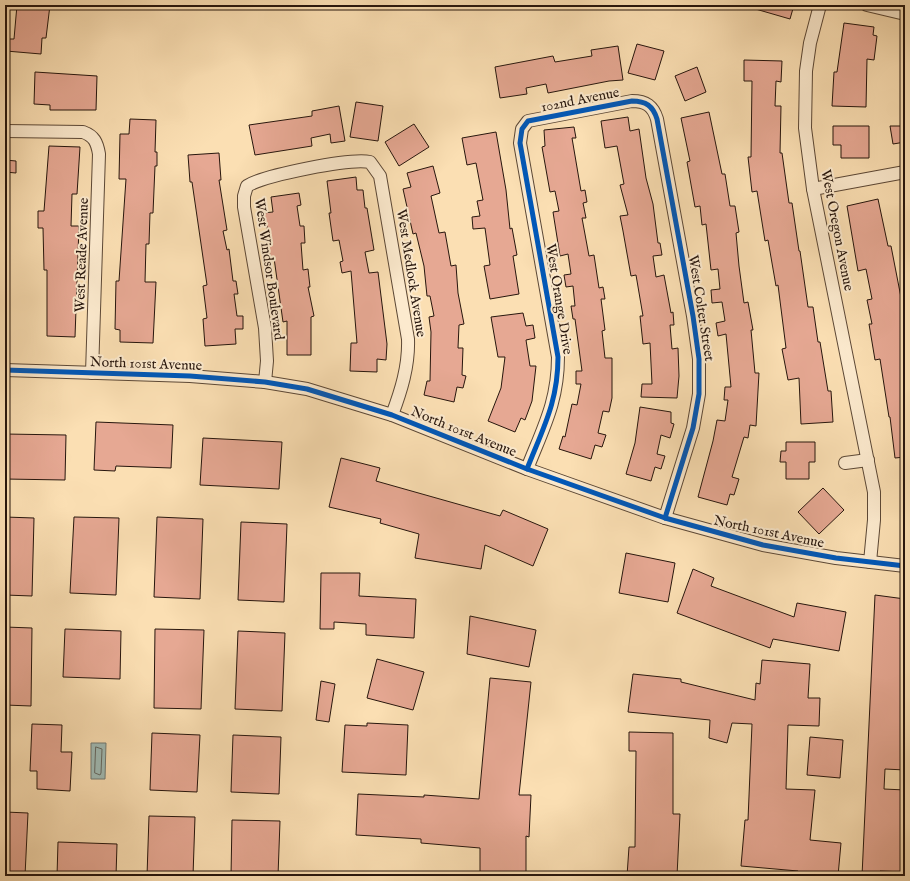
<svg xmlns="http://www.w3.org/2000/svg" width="910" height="881" font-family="'IM FELL English',serif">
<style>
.water{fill:#a0bbb5;stroke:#707972}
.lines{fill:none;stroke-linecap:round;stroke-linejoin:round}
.shore{stroke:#646861;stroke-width:1}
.building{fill:#e6a893;stroke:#27160d}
.street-casing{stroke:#5c4836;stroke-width:14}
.street{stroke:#fceace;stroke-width:12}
.cycleway-casing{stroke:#fceace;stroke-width:8}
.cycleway{stroke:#0057b8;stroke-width:5}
.labels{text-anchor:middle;stroke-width:4;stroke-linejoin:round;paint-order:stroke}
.street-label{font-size:14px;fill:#27160d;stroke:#fceace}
</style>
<rect width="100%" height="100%" fill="#fbdfb3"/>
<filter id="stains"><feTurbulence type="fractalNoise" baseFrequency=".005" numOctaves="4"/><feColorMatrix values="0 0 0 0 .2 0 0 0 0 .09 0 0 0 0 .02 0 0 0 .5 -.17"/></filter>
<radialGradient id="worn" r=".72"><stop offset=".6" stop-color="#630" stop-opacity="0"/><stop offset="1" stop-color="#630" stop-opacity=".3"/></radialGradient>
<path class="water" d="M91 743H106L105 779H91Z"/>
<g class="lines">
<path class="shore" d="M96 747 102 749 101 773 100 775 95 773Z"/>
</g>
<g class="building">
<path d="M17 5H50L46 38H42L41 54 6 51V39H14Z"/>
<path d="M752 5H794L790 19 752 8Z"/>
<path d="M844 23 874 27 873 35 877 36 874 60 867 59 866 107 832 106 834 72H837Z"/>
<path d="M637 44 664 51 655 80 628 73Z"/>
<path d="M618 46 623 80 609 81 548 93 546 84 526 88 527 94 500 98 495 67 553 56 555 62 592 56 591 50Z"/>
<path d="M744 60 782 61 781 82 776 81 775 106H781L780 153H782L789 203H792L799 251H800L808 307H813L818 342H820L828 391H831L833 422 801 424 799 378 788 380 782 349 786 348 778 285 776 286 768 240 765 241 757 191 752 192 748 157H751L752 81H744Z"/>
<path d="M697 67 706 92 685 101 675 76Z"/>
<path d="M35 72 97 76 96 110H50V105L34 104Z"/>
<path d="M356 102 383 106 378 141 350 137Z"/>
<path d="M339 106 345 141 331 143 330 134 311 138 312 146 255 155 249 125 312 116V111Z"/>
<path d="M709 112 722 174H725L730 206H735L739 232 736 233 739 266 744 303 748 302 753 330H751L755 373H759L756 426 750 425 748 438 744 437 732 477 739 479 734 495 730 494 727 505 698 497 713 441 717 420 725 421 728 400H724L725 387H731L726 334 718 336 716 323 725 321 722 302 712 303 711 290 720 289 718 269 711 270 706 224 702 225 700 206 695 207 687 162 690 161 681 118Z"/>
<path d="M628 117 630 131 639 129 646 178 653 204 658 243H660L662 255 653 256 656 277 664 275 671 313 673 312 674 325H670L672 349 678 348 679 376 677 398 641 397 642 384H652L650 343 643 344 640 316H643L636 275 631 276 623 231 620 216 628 215 620 185 624 184 617 146 605 148 601 121Z"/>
<path d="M130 119 156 120 155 152H157V166H155L153 213H150L149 244H146L145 282H156L153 343 120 342V330L115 329 116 281H119L126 179H119L120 134H129Z"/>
<path d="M414 124 429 147 399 166 385 142Z"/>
<path d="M833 126H869V158H841V145H833Z"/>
<path d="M890 126H905V142L893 144Z"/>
<path d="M574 127 576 138H572L581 191 585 190 587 202 583 203 586 218H582L589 256 594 255 599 288 603 287 605 299H601L605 330 602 331 605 358H612V398L609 412 603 411 598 433 606 435 602 447 595 445 591 459 559 449 563 436 565 437 572 404 577 405 581 384H576V371H582L575 319H573L571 306H575L573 286 566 287 564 275 571 274 568 254 560 256 553 212 559 211 555 191 550 192 542 147 545 146 544 130Z"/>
<path d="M496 132 506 190 510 229 512 228 517 255 513 256 519 294 490 299 484 266 490 265 485 228 473 229 472 217 480 216 477 201 483 200 476 163 467 165 462 138Z"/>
<path d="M49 146 80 147 77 194H72L71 226H79L75 337 47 336V270H44L43 228H38V211H44Z"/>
<path d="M219 153 221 180H219L227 230 223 231 227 250 229 249 233 281H236L238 294H234L237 316H243V329H235L236 344 205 346 203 319 207 318 203 286 207 285 192 182H190L188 155Z"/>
<path d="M5 160 16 161V173L5 172Z"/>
<path d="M433 166 440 193 431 196 439 233 445 232 451 266 456 265 458 293 464 324 459 325 458 348H463L462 375 466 376 463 388 457 387 454 402 424 395 427 381H430L431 332 429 317 434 316 430 296H427L424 266 416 233 413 234 403 189 411 187 407 173Z"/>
<path d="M356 177 357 190H363L365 208H367L374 250 365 252 369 273 378 272 387 344 386 360 377 359V372L350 371 351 343H357L351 271 342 273 340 262 343 261 339 240 333 241 329 213H331L327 181Z"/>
<path d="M299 193 301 205 297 206 300 226H304L305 243H301L303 270 308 269 310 287H308L314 316 311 317V355H287V321L283 322 274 258H270L267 226 265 227 263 213 273 212 271 197Z"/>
<path d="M878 199 888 246H891L905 318V457L895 458 890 417H889L880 359 875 360 869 324H872L867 300 872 299 866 269 858 271 847 206Z"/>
<path d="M523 313 526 326 533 325 535 338 526 340 530 366H536L532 401 525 420 521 418 515 432 488 421 501 388 505 357H498L491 317Z"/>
<path d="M640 407 671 412V423L674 424 670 438 661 435 657 454 665 456 661 469 655 467 651 481 626 474 635 443Z"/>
<path d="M96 422 173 425 171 468 116 466 115 471 94 470Z"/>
<path d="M5 434 66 435 65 480 5 479Z"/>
<path d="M203 438 282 442 279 489 200 485Z"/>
<path d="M786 442H815V462H809V479H786V462H780L781 451H786Z"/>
<path d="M341 458 380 468 376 481 500 516 503 510 548 529 533 566 485 545 481 569 415 558 419 534 380 523 381 519 329 507Z"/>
<path d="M823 488 844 510 819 534 798 512Z"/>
<path d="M5 517 34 518 32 596 5 595Z"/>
<path d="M74 517 119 518 116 595 70 593Z"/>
<path d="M157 517 203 519 200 599 154 597Z"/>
<path d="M241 522 287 524 284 602 238 600Z"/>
<path d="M626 553 675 563 668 602 619 593Z"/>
<path d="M693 569 714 578 711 586 794 617 797 603 846 612 839 651 773 639 770 648 677 613Z"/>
<path d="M321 573H360L359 596 416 599 414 638 366 635V624L334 622V629H320Z"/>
<path d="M875 595 905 599V770L885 769 884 789 905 790V872L880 871 879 876H862Z"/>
<path d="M470 616 536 630 529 667 467 654Z"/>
<path d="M5 627 32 628 31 706 5 705Z"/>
<path d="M65 629 121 631 120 679 63 677Z"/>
<path d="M155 629 204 630 201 709 154 708Z"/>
<path d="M238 631 285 633 282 711 235 709Z"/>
<path d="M377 659 424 672 413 710 367 698Z"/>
<path d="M762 660 810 664 808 698H820L819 726 788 725 786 789 815 790 810 840 841 843 838 876H798V871L741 866 745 820H748L752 724 732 723 727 743 709 738 710 720 628 712 633 674 681 679V682L755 700 756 683 760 684Z"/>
<path d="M490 678 531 682 519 795H531L529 837 526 836V872H519V876H480V848L421 843V839L356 835 358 794 424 797V795L479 799Z"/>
<path d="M321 681 335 684 329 722 316 720Z"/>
<path d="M367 723 408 725 406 775 342 772 345 725 367 726Z"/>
<path d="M32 724 62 725 61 752H72L70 791 37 789V771H30Z"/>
<path d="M629 732 673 733V814H680L677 876H627L629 847H635L636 751H629Z"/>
<path d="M152 733 200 735 197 792 150 790Z"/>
<path d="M233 735 281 737 279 794 231 792Z"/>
<path d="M810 737 843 740 840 778 807 775Z"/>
<path d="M5 812 28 813 25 876H5Z"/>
<path d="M149 816 195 817 193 876H147Z"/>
<path d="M232 820 280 821 278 876H231Z"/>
<path d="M58 842 117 844 116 876H57Z"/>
</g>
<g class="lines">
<g class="street-casing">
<g id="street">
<path d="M820 5 810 43 806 71 805 128 813 189 874 492V520L870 562"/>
<path d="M867 5 905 14"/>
<path d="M5 131 83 132C94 136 97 142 99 154L92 373"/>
<path d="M813 189 905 172"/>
<path d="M5 370 190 376 265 382 307 389 392 415 527 469 665 518 763 545 836 558 905 566"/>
<path d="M265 382 267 361 265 328 244 207V196L247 186C265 175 350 158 370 162L380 176 408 339C409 366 401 391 392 415"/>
<path d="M845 463 868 460"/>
<path d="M527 469C543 428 558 402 558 357L520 143 522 129 528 121 632 101C646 101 653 106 657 119L693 316 699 359V394L693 428 665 518"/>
</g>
</g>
<use href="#street" class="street"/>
<g class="cycleway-casing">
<g id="cycleway">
<path d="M5 370 190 376 265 382 307 389 392 415 527 469 665 518 763 545 836 558 905 566"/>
<path d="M527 469C543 428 558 402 558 357L520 143 522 129 528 121 632 101C646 101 653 106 657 119L693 316 699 359V394L693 428 665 518"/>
</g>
</g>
<use href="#cycleway" class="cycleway"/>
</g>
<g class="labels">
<g class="street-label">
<text transform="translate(580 99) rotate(-11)" y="5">102nd Avenue</text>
<text transform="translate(838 230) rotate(79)" y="5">West Oregon Avenue</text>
<text transform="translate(81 255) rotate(-88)" y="5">West Reade Avenue</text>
<text transform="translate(270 269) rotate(82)" y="5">West Windsor Boulevard</text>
<text transform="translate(412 273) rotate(81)" y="5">West Medlock Avenue</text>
<text transform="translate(560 299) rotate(81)" y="5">West Orange Drive</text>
<text transform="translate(702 308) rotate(81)" y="5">West Colter Street</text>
<text transform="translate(146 363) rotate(2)" y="5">North 101st Avenue</text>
<text transform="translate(464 431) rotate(22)" y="5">North 101st Avenue</text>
<text transform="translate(769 531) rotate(12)" y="5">North 101st Avenue</text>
</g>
</g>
<rect width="910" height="881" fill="none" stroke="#fbdfb3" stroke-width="20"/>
<rect x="6" y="6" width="898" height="869" fill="none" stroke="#27160d" stroke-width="2"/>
<rect x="10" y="10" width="890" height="861" fill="none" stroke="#27160d"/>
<rect width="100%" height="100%" filter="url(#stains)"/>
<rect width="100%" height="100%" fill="url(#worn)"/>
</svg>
